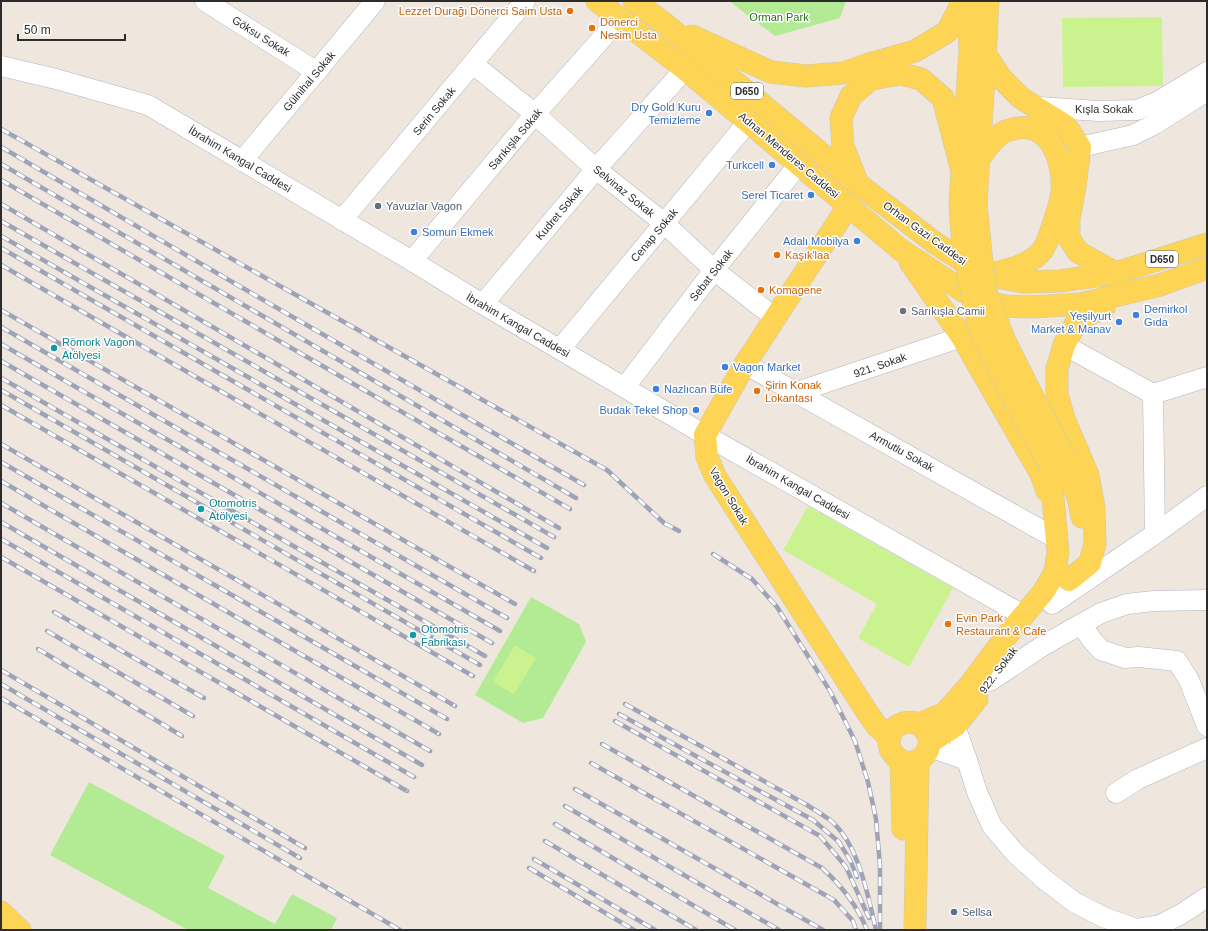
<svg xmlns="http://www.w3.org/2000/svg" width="1208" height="931" font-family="Helvetica,sans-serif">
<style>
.green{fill:#b3eb95}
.pitch{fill:#caf390}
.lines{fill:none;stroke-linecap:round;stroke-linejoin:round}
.minor-casing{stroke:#b2b5c1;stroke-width:21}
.major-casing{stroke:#c8c8c8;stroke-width:23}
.minor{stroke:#fff;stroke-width:20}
.major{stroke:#fed454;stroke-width:22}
.rail-casing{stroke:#9fa3b8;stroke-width:4.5}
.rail{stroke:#fff;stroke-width:3;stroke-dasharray:9;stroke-linecap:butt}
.major-bridge-casing{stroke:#c8c8c8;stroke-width:23;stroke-linecap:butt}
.major-bridge{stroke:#fed454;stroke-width:22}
.food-dot{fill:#e8710a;stroke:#fff;stroke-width:1.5}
.shop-dot{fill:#3f7fe0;stroke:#fff;stroke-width:1.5}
.service-dot{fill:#5c6f8a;stroke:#fff;stroke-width:1.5}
.worship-dot{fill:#6b7280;stroke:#fff;stroke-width:1.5}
.culture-dot{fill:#0f9aa8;stroke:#fff;stroke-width:1.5}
.labels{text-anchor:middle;stroke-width:3;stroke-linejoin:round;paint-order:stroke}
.shield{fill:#fff;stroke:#6b6b6b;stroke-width:1}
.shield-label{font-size:10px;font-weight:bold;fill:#2c2c2c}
.food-label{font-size:11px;fill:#c56008;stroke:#fff;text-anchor:start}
.park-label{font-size:11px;fill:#287213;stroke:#fff}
.street-label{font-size:11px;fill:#2c2c2c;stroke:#fff}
.shop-label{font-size:11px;fill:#366cbe;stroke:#fff;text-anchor:end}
.service-label{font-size:11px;fill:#4e5e75;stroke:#fff;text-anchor:start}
.worship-label{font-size:11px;fill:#5b616d;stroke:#fff;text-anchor:start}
.culture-label{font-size:11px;fill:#0d838f;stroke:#fff;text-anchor:start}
</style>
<rect width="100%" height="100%" fill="#efe7de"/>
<g class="green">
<path d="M729 1H846L840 18 775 36Z"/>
<path d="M531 597 579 624 586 642 543 718 523 723 475 695Z"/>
<path d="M89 782 225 856 208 888 275 924 292 894 337 918 331 930H188L50 855Z"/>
</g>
<g class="pitch">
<path d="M1162 17 1163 86 1063 87 1062 18Z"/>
<path d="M808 506 953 588 909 667 858 638 877 604 783 550Z"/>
<path d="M515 645 536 658 514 694 493 682Z"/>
</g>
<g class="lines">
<g class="minor-casing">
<g id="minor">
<path d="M205 1 317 72"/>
<path d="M473 64 535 114 596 169 664 223 714 270 775 318"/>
<path d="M1 66 56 79 148 105 412 261 474 299 705 435 1023 615"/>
<path d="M1039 107 1098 111 1137 110 1157 102 1207 72"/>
<path d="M1080 147 1133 135 1155 124 1207 91"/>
<path d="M242 161 375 1"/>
<path d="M342 220 525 1"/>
<path d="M412 261 535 114 620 18"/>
<path d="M483 304 596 169 685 69"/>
<path d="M1064 345 1153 394 1155 534"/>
<path d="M560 349 748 122"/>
<path d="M745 364 1057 539"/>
<path d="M625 387 714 270 799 164"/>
<path d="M797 392 962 337"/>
<path d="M1153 394 1207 377"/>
<path d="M1052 604 1155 534 1207 496"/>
<path d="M1081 624 1092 640 1101 650 1125 658 1139 657 1177 661 1189 680 1207 726"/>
<path d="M990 681 1044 645 1101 613 1127 604 1154 601 1207 600"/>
<path d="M955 726 967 760"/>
<path d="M929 747 947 753 967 760 977 792 992 826 1016 854 1044 879 1074 902 1103 917 1136 929 1160 925 1183 913 1207 897"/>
<path d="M1116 793 1138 779 1207 748"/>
</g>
</g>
<g class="major-casing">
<g id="major">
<path d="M597 1 685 69 901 250 963 291 986 302 1005 306 1032 307 1081 304 1160 285 1207 268"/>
<path d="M634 1 665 24 858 184 935 243 966 263 988 275 1023 282 1060 281 1116 273 1207 244"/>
<path d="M692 36 771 72 806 76 843 73 869 64 915 51 947 32 963 1"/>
<path d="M986 55 1001 78 1021 98 1066 126 1080 147 1075 187 1069 219V238L1078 252 1116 273"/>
<path d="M978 161C985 150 993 138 1004 132 1007 130 1011 130 1013 129 1051 119 1064 163 1062 192 1061 202 1057 212 1054 222 1051 230 1047 246 1041 252 1028 266 1007 270 991 274"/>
<path d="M857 182 843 146 841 118 851 96 871 79 901 74 921 79 943 98 961 167"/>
<path d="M976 203 984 78 988 1"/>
<path d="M960 204 970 49 967 1"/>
<path d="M849 205 745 364 705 435 707 457 715 476 867 712 876 725 890 738"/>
<path d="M910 262 962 337 1041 474 1047 491"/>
<path d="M1064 456 1079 501 1082 517"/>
<path d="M1069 580 1090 563 1095 543 1094 508 1088 475 1064 419 1057 394V369L1064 345 1078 319 1104 308"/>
<path d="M919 724C945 745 916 775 896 757 892 753 889 748 889 743 888 726 905 719 919 724L945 713 969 686 1004 639 1044 591 1055 572 1058 552 1050 466"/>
<path d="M930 742 955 726 977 699"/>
<path d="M901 760 903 829"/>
<path d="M1 912 20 930"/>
<path d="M915 930 918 760"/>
</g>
</g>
<use href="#minor" class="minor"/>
<use href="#major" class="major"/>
<g class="rail-casing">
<g id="rail">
<path d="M1 129 607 470 664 523 679 531"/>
<path d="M1 147 234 283 584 485"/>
<path d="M1 164 576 498"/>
<path d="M1 180 570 509"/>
<path d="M1 204 559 528"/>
<path d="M1 221 554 537"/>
<path d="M1 236 547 548"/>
<path d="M1 248 541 558"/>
<path d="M1 265 534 571"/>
<path d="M1 310 515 604"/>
<path d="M1 327 507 618"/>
<path d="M1 344 500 631"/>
<path d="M1 361 492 643"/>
<path d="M1 378 485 656"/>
<path d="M1 390 480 665"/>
<path d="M1 405 473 676"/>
<path d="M1 444 455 706"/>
<path d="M1 462 447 719"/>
<path d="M1 481 439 734"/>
<path d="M1 503 430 751"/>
<path d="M1 522 422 765"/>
<path d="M1 539 414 777"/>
<path d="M713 554 752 579 777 607 830 691 855 741 868 782 876 819 880 866V930"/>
<path d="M1 557 407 791"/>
<path d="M54 612 204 698"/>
<path d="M47 631 193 716"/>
<path d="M38 649 182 736"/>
<path d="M1 670 305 848"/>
<path d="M1 684 300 858"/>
<path d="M1 698 400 930"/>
<path d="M625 704 807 805C815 810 823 815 830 820 859 844 868 896 876 930"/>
<path d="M619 714 813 820 839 842 851 862 857 877"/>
<path d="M615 721 820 836 846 867 869 918"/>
<path d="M602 744 822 868C842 886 857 905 867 930"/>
<path d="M591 763 834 900 853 921 856 930"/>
<path d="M575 789 823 930"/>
<path d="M565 806 779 930"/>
<path d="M555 824 735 930"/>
<path d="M545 841 696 930"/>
<path d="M534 859 655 930"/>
<path d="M529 868 634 930"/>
</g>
</g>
<use href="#rail" class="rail"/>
<g class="major-bridge-casing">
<g id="major-bridge">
<path d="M976 203 981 254 986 292 1004 339 1033 397 1064 456"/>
<path d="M960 204 963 248 978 325 1008 388 1050 466"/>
</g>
</g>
<use href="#major-bridge" class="major-bridge"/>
</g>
<g class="food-dot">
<circle cx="570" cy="11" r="4"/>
<circle cx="592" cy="28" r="4"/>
<circle cx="777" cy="255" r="4"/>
<circle cx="761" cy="290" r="4"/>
<circle cx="757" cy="391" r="4"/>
<circle cx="948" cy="624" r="4"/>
</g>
<g class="shop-dot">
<circle cx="709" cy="113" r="4"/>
<circle cx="772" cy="165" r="4"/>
<circle cx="811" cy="195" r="4"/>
<circle cx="414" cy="232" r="4"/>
<circle cx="857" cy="241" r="4"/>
<circle cx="1136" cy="315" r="4"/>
<circle cx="1119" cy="322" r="4"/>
<circle cx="725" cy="367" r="4"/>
<circle cx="656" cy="389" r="4"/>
<circle cx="696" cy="410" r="4"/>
</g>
<g class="service-dot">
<circle cx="378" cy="206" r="4"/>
<circle cx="954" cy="912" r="4"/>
</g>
<circle class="worship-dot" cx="903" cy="311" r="4"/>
<g class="culture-dot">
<circle cx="54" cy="348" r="4"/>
<circle cx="201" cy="509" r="4"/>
<circle cx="413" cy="635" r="4"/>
</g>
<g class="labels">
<g class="shield">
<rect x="731" y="83" width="32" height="16" rx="3"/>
<rect x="1146" y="251" width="32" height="16" rx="3"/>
</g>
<g class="shield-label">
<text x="747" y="95">D650</text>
<text x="1162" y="263">D650</text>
</g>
<g class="food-label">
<text x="562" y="15" text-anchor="end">Lezzet Durağı Dönerci Saim Usta</text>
<text x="600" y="26">Dönerci<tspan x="600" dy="13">Nesim Usta</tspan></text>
<text x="785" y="259">Kaşık'laa</text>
<text x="769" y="294">Komagene</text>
<text x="765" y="389">Şirin Konak<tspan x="765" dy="13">Lokantası</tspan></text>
<text x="956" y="622">Evin Park<tspan x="956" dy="13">Restaurant &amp; Cafe</tspan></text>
</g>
<g class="park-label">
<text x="779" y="21">Orman Park</text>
</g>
<g class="street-label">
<text transform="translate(261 36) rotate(32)" y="4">Göksu Sokak</text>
<text transform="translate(309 81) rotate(-50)" y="4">Gülnihal Sokak</text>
<text x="1104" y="113">Kışla Sokak</text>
<text transform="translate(434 111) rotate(-50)" y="4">Serin Sokak</text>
<text transform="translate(515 139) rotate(-50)" y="4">Sarıkışla Sokak</text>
<text transform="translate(789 155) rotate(40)" y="4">Adnan Menderes Caddesi</text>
<text transform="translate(240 159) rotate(31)" y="4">İbrahim Kangal Caddesi</text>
<text transform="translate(624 191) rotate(39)" y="4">Selvinaz Sokak</text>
<text transform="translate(559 213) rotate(-50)" y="4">Kudret Sokak</text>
<text transform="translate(925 233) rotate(36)" y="4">Orhan Gazi Caddesi</text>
<text transform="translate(654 235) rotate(-50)" y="4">Cenap Sokak</text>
<text transform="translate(711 275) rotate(-52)" y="4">Sebat Sokak</text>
<text transform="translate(518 325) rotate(30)" y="4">İbrahim Kangal Caddesi</text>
<text transform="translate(880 365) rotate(-19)" y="4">921. Sokak</text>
<text transform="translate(902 451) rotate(29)" y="4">Armutlu Sokak</text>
<text transform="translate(798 487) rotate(30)" y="4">İbrahim Kangal Caddesi</text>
<text transform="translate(729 496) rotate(59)" y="4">Vagon Sokak</text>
<text transform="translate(998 670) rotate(-53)" y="4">922. Sokak</text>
</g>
<g class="shop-label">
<text x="701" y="111">Dry Gold Kuru<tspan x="701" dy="13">Temizleme</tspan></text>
<text x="764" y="169">Turkcell</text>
<text x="803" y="199">Serel Ticaret</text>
<text x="422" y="236" text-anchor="start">Somun Ekmek</text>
<text x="849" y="245">Adalı Mobilya</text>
<text x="1144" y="313" text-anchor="start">Demirkol<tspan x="1144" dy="13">Gıda</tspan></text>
<text x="1111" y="320">Yeşilyurt<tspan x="1111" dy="13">Market &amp; Manav</tspan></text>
<text x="733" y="371" text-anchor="start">Vagon Market</text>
<text x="664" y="393" text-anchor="start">Nazlıcan Büfe</text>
<text x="688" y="414">Budak Tekel Shop</text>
</g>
<g class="service-label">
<text x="386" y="210">Yavuzlar Vagon</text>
<text x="962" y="916">Sellsa</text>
</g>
<g class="worship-label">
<text x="911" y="315">Sarıkışla Camii</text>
</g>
<g class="culture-label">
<text x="62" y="346">Römork Vagon<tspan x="62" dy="13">Atölyesi</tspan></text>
<text x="209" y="507">Otomotris<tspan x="209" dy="13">Atölyesi</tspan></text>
<text x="421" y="633">Otomotris<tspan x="421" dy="13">Fabrikası</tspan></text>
</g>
</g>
<rect width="1208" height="931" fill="none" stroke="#2c2c2c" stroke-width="4"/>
<path d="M18 34v6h107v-6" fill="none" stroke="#2c2c2c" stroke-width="2"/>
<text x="24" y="34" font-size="12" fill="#2c2c2c" stroke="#ffffff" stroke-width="3" paint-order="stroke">50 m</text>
</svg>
